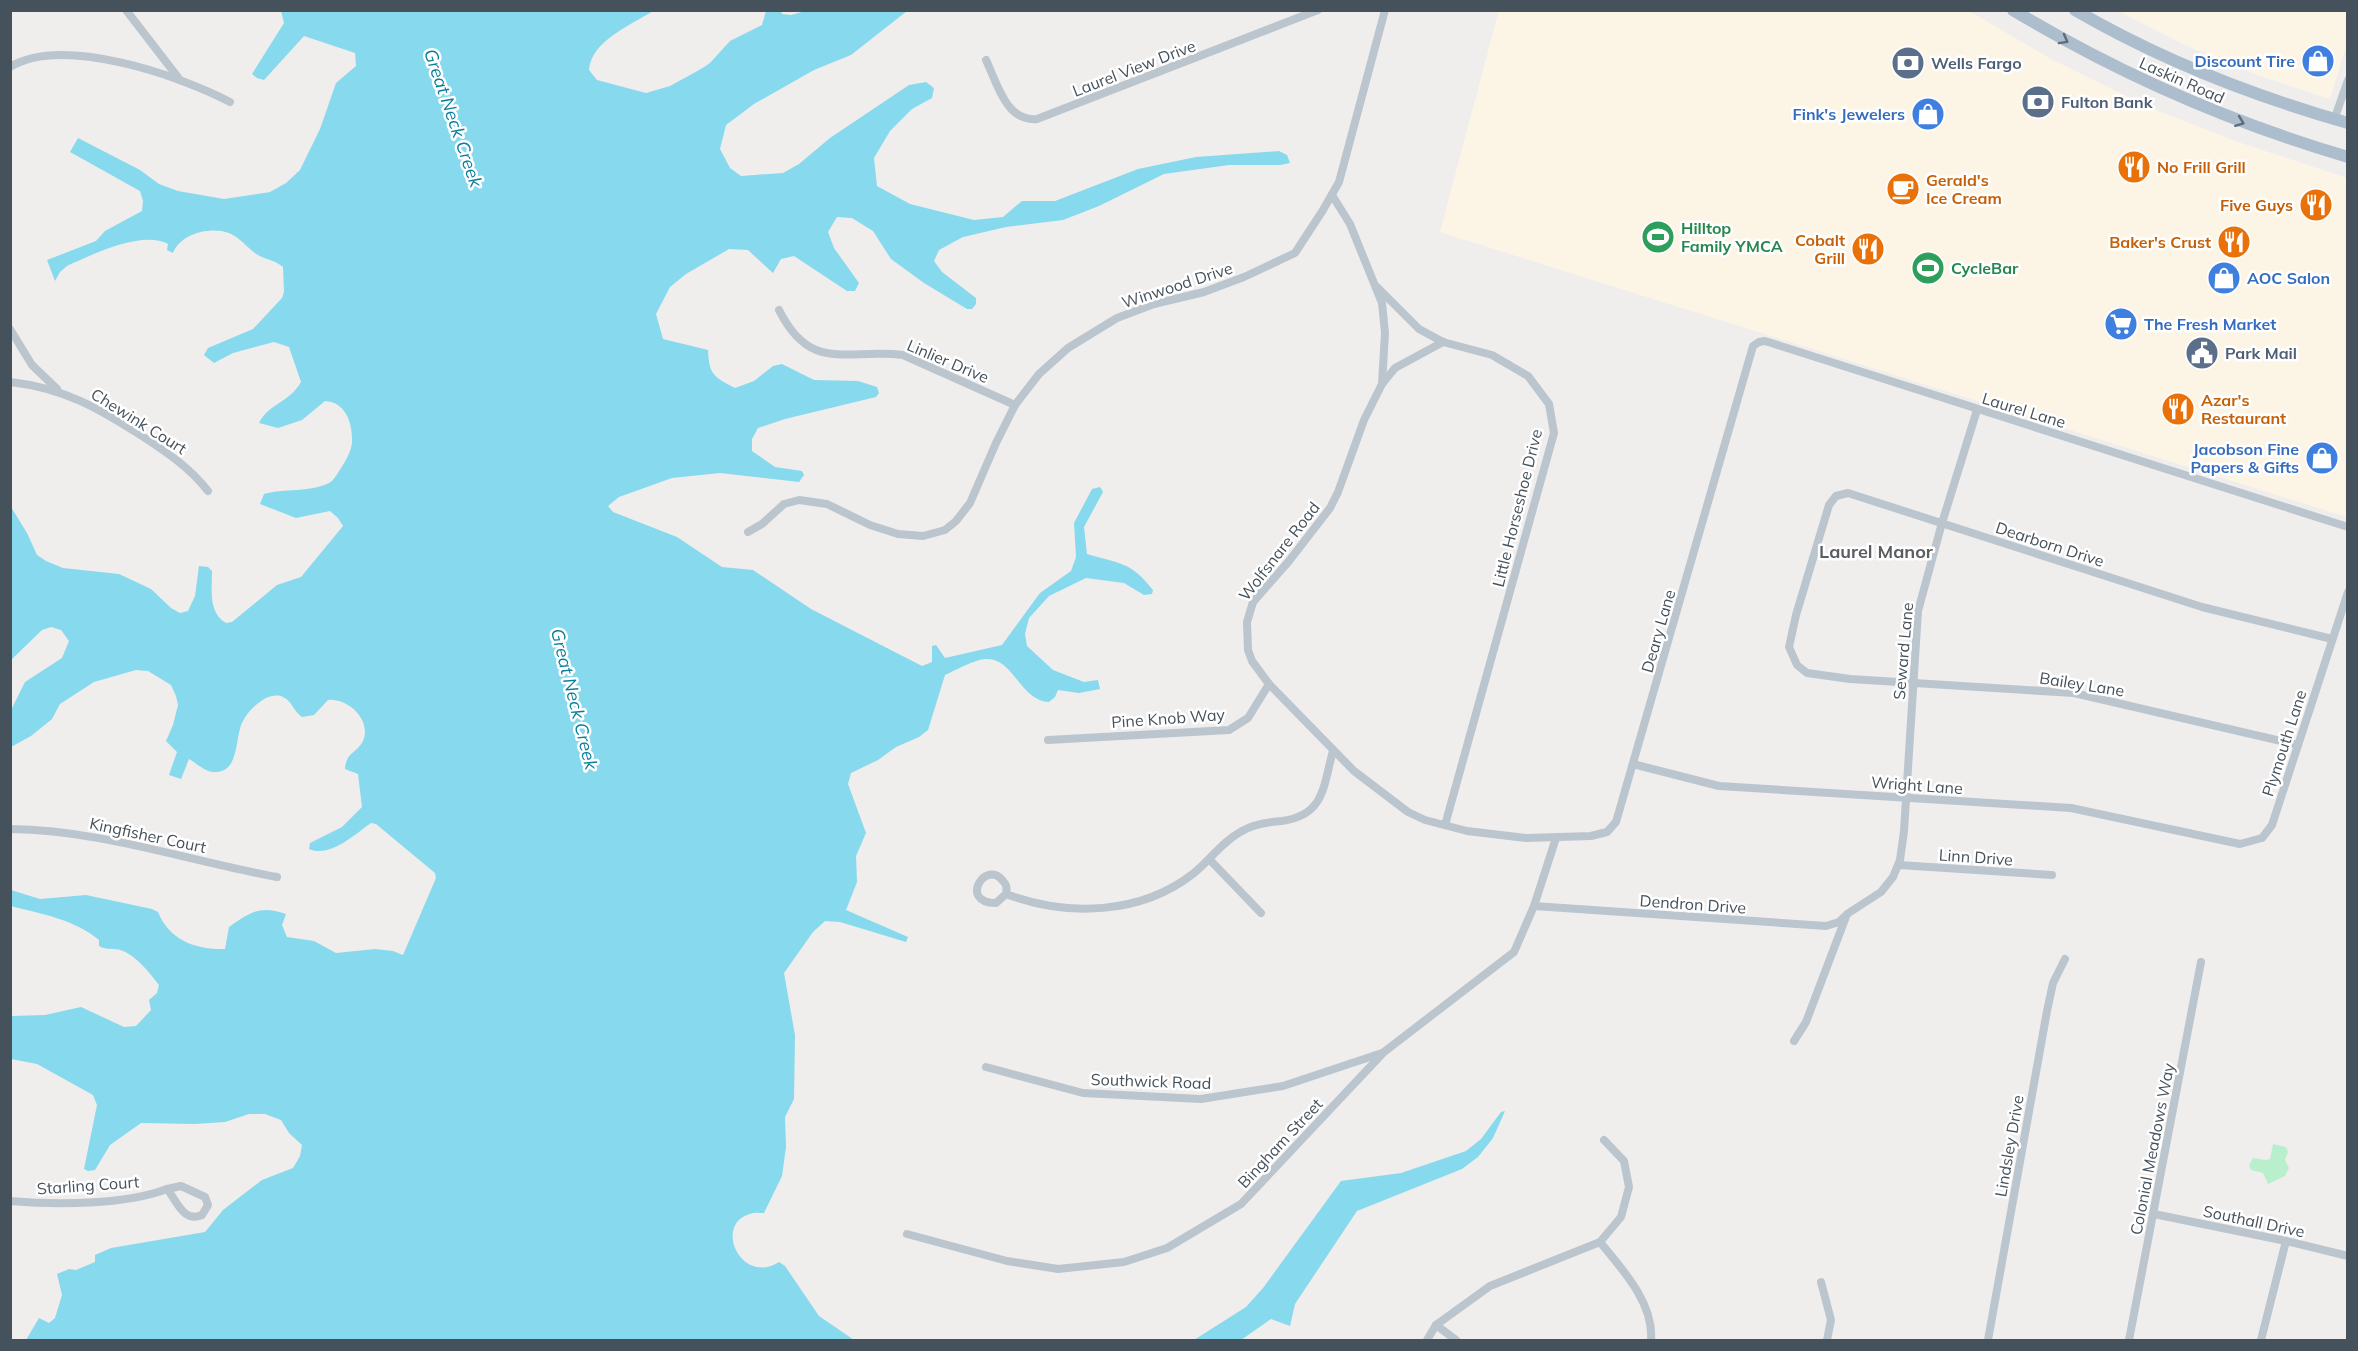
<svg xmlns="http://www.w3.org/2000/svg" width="2358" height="1351" font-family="Mulish,sans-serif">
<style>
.commercial{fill:#fcf5e6}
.green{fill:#baefce}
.water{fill:#87d9ed}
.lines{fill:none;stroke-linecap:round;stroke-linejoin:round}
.minor{stroke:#bbc5cd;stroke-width:8}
.primary{stroke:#acbdcd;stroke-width:12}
.oneway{stroke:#5f6c78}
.labels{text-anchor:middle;stroke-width:5;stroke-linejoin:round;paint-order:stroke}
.shop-label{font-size:16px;font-weight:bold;fill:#366cbe;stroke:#fff;text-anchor:end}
.service-label{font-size:16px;font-weight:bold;fill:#4e5e75;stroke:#fff;text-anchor:start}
.street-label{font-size:16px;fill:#45515b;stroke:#fff}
.food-label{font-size:16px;font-weight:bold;fill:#c56008;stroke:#fff;text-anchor:start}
.leisure-label{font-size:16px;font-weight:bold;fill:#27864d;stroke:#fff;text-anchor:start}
.water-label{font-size:18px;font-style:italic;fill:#0b7e9b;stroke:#fff}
.neighbourhood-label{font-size:18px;font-weight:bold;fill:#5a5e63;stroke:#fff}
</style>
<rect width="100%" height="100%" fill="#f0eded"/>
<g class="commercial">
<path d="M1499 10 1969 11 2051 59 2148 107 2238 142 2347 178V517L1440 232Z"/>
<path d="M2118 11H2347V43L2330 99 2260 76 2185 45Z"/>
</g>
<path class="green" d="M2273 1144 2286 1147 2288 1152 2285 1160 2289 1168 2285 1176 2268 1184 2263 1173 2251 1170 2249 1165 2253 1158 2266 1160 2270 1159Z"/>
<g class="water">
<path d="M809 10 907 11 851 55 814 70 754 104 726 125 720 149 730 168 741 176 783 173 799 164 830 138 909 85 926 82 934 88 932 98 912 109 890 131 874 158 877 186 910 204 974 220 1003 217 1022 201H1055L1138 169 1196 157 1279 151 1287 155 1290 163 1280 165H1229L1164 174 1099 206 1063 220 1006 227 963 237 939 250 934 261 942 272 976 298V304L972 309H967L924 283 891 259 873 231 852 218 837 217 828 232 834 248 859 283 855 291H847L794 256 781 259 773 273 748 250 729 249 686 274 670 287 656 314 663 339 708 350C709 375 714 377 735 388L754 381 773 366 782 364 814 380 858 381 877 387 879 393 876 397 785 419 758 428 752 439V451L775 467 802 471 804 475 799 482 720 473 672 478 619 497 608 506 613 512 677 537 722 567 753 570 811 609 922 666 932 662V646L936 645 945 658 1002 645 1040 593 1071 571 1076 557 1074 523 1092 489 1100 487 1103 492 1084 527 1087 554C1120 564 1130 561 1153 590L1152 594 1144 595 1124 583 1086 578 1049 596 1029 618 1025 634 1027 646 1053 670 1084 682 1098 680 1100 689 1079 693 1058 690 1055 697 1049 702C1019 700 1014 657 985 659 976 659 954 671 945 675L928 730 919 737 896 747 878 760 851 773 848 784 866 833 856 856 857 882 846 910 908 937 906 942 840 922 825 921 813 932 784 973 795 1035 794 1099 785 1117 786 1147 782 1176 764 1213C760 1213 754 1212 750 1214 713 1224 741 1286 779 1262L785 1266 819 1316 854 1340H26L39 1318 49 1323 55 1318 62 1295 57 1274 69 1269 76 1270 95 1262V1255L111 1248 205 1232 223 1210 262 1180 293 1168 300 1156 302 1145 289 1133 281 1120 265 1114H249L225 1122 195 1124 141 1123 110 1145 95 1170 88 1171 84 1169 97 1105 93 1095 37 1064 11 1059V1016L45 1015 81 1007 124 1027 136 1026 151 1010 149 1000 157 993 159 985C150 973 136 956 123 951 114 947 107 951 99 946V940C74 919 41 914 11 906V890L40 899 86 895 152 909 158 912C169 940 196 950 225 949L229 927C250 912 260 905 286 914L282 925 287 937 314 941 336 953 375 949 393 951 403 955 436 878 435 873 376 824 371 823C354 835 330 858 309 849L310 843 342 827 362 807 358 774 345 769C346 752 357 753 363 741 372 720 348 698 328 700L314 715 302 717C294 712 292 701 283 697 278 694 271 696 266 698 257 703 248 711 243 721 234 736 241 774 213 772 206 772 196 763 189 759L181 779 169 775 177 752 166 741 173 725 178 705 176 696 171 685 148 671 136 670 94 682 60 704 52 719 31 736 11 747V710L25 682 62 658 69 641 61 630 51 627 42 630 11 660V507L27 533 37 555 46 561 63 568 119 574 151 589 171 608 180 613 188 611 195 596 199 566 208 567 212 571C212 590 208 612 226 623L232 622 277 585 301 577 343 526 338 518 330 511 296 518 260 504 264 494C285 488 308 493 329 483 333 481 335 477 338 473 343 465 351 453 352 443 353 424 346 402 325 401L302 420 278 428 259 423C268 404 289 403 301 382L289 347 274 342 233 353 214 363 204 355 208 348 253 329 282 298 284 292 283 267C275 260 267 260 258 255 248 249 241 238 229 233 210 226 180 234 173 253L167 250 168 244C142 230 91 255 67 266L60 272 55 281 47 260 96 241 105 231 142 211 143 201 140 191 70 152 78 138 140 170 159 184 178 191 224 199 270 192 286 183 300 170 320 129 336 83 356 66 355 53 304 36 264 80 257 78 252 74 284 23 281 11H653C631 25 591 41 589 70L597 80 646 93 670 86 701 69 710 63 730 41 762 25 766 11H781L782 14 791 15Z"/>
<path d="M1505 1111 1493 1138 1478 1157 1462 1169 1357 1211 1295 1304 1290 1326 1271 1319 1241 1340H1194L1246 1307 1263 1288 1341 1181 1401 1173 1466 1151 1481 1139 1501 1112Z"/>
</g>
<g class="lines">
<g class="minor">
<path d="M126 10 180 80"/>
<path d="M986 60C997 83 1006 122 1037 119L1318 10"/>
<path d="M10 67C62 35 179 75 230 102"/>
<path d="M2334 120 2348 80"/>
<path d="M1332 195 1350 224 1382 303 1385 333 1382 384 1364 420 1338 492 1330 508 1289 561 1253 602 1247 622 1248 650 1252 661 1269 684 1354 771 1408 812 1425 820 1467 831 1526 838 1591 836 1607 832 1616 822 1753 346 1759 342 1765 341 2348 527"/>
<path d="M1377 287 1419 329 1443 342 1492 355 1528 376 1549 404 1554 433 1445 825"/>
<path d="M779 310C811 374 847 348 903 355L1015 405"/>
<path d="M10 329 32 365 57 389"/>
<path d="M10 382C65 388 100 409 145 438 169 454 190 468 208 491"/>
<path d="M1382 384 1395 368 1443 342"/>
<path d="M748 532 762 524 784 504 799 500 827 504 870 525 898 534 923 536 945 530 956 521 970 503 996 443 1015 405 1039 374 1068 348 1117 318 1154 304 1204 292 1244 277 1295 253 1323 210 1339 182 1385 10"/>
<path d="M1048 740 1229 730 1248 718 1269 684"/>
<path d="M2298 745 2074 693 1850 679 1807 673 1797 665 1789 647 1796 615 1829 505 1836 496 1848 493 2202 607 2332 639"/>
<path d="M1633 764 1719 786 2071 808 2240 844 2262 838 2272 825 2348 592"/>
<path d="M10 829C102 830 188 861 277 877"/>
<path d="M1210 860 1261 913"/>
<path d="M1899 865 2052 875"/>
<path d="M1006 894C1007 888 1007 885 1003 881 986 858 958 903 996 903L1006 894C1067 917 1141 915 1194 873 1210 860 1223 841 1242 831 1254 824 1268 822 1282 821 1325 815 1323 786 1333 751"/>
<path d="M1534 906 1826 926 1839 922 1844 917"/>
<path d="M1794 1041 1806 1022 1847 914 1881 892 1893 877 1900 860 1904 831 1918 611 1942 523 1977 410"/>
<path d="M986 1067 1083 1093 1201 1099 1283 1086 1382 1053"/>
<path d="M181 1186 205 1197 208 1205 202 1215C183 1223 177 1201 167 1189Z"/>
<path d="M10 1201C56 1205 125 1205 167 1189"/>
<path d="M2154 1214 2286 1241 2348 1256"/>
<path d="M907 1234 1007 1261 1058 1269 1124 1262 1167 1248 1241 1204 1384 1052 1514 952 1534 906 1556 838"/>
<path d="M1600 1242C1622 1269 1654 1303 1651 1340"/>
<path d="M1821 1282 1831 1320 1827 1340"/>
<path d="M1436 1325 1456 1340"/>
<path d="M1427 1340 1436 1325 1490 1286 1600 1242 1621 1217 1629 1187 1624 1161 1604 1140"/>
<path d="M1988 1340 2047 1011 2053 983 2065 959"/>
<path d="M2129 1340 2201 962"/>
<path d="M2261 1340 2286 1241"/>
</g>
<g class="primary">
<path d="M2013 10C2119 74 2229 122 2348 157"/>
<path d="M2075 10C2161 60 2253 96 2348 123"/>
</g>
</g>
<defs><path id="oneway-chevron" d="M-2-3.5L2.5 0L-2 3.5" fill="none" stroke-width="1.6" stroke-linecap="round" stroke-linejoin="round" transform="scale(1.5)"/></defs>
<g class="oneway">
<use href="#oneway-chevron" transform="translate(2064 40) rotate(29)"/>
<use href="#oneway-chevron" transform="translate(2240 122) rotate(21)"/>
</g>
<defs>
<g id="shop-disc" transform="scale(1.725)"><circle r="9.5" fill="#3f7fe0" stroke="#fff"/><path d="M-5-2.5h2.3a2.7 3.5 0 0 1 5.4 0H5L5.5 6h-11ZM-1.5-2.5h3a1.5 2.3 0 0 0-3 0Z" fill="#fff"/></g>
<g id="bank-disc" transform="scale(1.725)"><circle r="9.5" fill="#5c6f8a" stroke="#fff"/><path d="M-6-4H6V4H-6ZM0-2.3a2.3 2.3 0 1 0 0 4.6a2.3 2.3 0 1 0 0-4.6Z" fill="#fff"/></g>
<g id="restaurant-disc" transform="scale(1.725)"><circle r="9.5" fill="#e8710a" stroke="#fff"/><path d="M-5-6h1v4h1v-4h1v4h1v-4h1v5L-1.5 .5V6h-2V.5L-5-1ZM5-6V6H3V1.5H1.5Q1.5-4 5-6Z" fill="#fff"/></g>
<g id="cafe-disc" transform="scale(1.725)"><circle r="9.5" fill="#e8710a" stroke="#fff"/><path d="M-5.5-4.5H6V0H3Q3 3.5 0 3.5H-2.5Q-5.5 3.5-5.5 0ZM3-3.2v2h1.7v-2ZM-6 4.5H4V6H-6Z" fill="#fff"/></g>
<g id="stadium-disc" transform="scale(1.725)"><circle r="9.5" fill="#2e9e5b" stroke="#fff"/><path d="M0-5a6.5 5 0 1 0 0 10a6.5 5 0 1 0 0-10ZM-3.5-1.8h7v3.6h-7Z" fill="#fff"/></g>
<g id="supermarket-disc" transform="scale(1.725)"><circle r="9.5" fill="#3f7fe0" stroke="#fff"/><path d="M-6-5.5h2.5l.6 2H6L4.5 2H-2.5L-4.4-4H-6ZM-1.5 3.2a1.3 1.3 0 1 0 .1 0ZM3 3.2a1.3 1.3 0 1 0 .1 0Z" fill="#fff"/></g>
<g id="civic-disc" transform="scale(1.725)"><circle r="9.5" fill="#5c6f8a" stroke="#fff"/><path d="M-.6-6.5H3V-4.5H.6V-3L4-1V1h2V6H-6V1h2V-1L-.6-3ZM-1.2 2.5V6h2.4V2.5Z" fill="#fff"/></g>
</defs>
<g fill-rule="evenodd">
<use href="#shop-disc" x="2318" y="61"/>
<use href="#bank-disc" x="1908" y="63"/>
<use href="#bank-disc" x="2038" y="102"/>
<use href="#shop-disc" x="1928" y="114"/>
<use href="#restaurant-disc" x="2134" y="167"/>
<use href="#cafe-disc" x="1903" y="189"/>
<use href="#restaurant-disc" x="2316" y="205"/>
<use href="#stadium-disc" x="1658" y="237"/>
<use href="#restaurant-disc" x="2234" y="242"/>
<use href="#restaurant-disc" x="1868" y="249"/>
<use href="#stadium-disc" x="1928" y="268"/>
<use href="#shop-disc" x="2224" y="278"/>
<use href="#supermarket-disc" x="2121" y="324"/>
<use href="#civic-disc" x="2202" y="353"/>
<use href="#restaurant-disc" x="2178" y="409"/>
<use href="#shop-disc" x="2322" y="458"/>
</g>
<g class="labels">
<g class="shop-label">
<text x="2295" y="67">Discount Tire</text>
<text x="1905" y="120">Fink's Jewelers</text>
<text x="2247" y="284" text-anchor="start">AOC Salon</text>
<text x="2144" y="330" text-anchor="start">The Fresh Market</text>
<text x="2299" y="455">Jacobson Fine<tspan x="2299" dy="18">Papers &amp; Gifts</tspan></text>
</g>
<g class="service-label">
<text x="1931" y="69">Wells Fargo</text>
<text x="2061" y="108">Fulton Bank</text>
<text x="2225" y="359">Park Mail</text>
</g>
<g class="street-label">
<text transform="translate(1134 68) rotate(-21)" y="6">Laurel View Drive</text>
<text transform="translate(2182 80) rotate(24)" y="6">Laskin Road</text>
<text transform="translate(1177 285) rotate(-18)" y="6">Winwood Drive</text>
<text transform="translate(948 361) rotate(23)" y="6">Linlier Drive</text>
<text transform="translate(2024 410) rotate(17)" y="6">Laurel Lane</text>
<text transform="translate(139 421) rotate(32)" y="6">Chewink Court</text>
<text transform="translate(1517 508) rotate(-76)" y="6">Little Horseshoe Drive</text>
<text transform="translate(2050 544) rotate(18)" y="6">Dearborn Drive</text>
<text transform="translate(1279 551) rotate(-52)" y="6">Wolfsnare Road</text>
<text transform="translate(1658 631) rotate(-74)" y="6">Deary Lane</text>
<text transform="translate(1903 651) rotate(-85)" y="6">Seward Lane</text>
<text transform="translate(2082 684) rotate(9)" y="6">Bailey Lane</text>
<text transform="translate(1168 718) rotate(-4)" y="6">Pine Knob Way</text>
<text transform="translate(2284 743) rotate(-72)" y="6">Plymouth Lane</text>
<text transform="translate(1917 785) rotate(4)" y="6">Wright Lane</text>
<text transform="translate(148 835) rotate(12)" y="6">Kingfisher Court</text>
<text transform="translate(1976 857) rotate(4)" y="6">Linn Drive</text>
<text transform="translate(1693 904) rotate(4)" y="6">Dendron Drive</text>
<text transform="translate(1151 1081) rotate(2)" y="6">Southwick Road</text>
<text transform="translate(1280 1143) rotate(-47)" y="6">Bingham Street</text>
<text transform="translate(2009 1146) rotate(-80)" y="6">Lindsley Drive</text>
<text transform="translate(2152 1149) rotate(-79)" y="6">Colonial Meadows Way</text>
<text transform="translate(88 1185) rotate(-4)" y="6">Starling Court</text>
<text transform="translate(2254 1221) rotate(12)" y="6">Southall Drive</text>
</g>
<g class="food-label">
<text x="2157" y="173">No Frill Grill</text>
<text x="1926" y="186">Gerald's<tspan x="1926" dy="18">Ice Cream</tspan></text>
<text x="2293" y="211" text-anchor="end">Five Guys</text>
<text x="1845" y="246" text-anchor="end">Cobalt<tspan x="1845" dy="18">Grill</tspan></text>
<text x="2211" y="248" text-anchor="end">Baker's Crust</text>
<text x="2201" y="406">Azar's<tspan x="2201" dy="18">Restaurant</tspan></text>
</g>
<g class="leisure-label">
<text x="1681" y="234">Hilltop<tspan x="1681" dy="18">Family YMCA</tspan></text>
<text x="1951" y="274">CycleBar</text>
</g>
<g class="water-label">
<text transform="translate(453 118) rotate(71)" y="6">Great Neck Creek</text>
<text transform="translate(574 699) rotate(76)" y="6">Great Neck Creek</text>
</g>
<g class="neighbourhood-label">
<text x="1876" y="558">Laurel Manor</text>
</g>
</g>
<rect width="2358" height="1351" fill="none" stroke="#45515b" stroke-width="24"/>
</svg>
